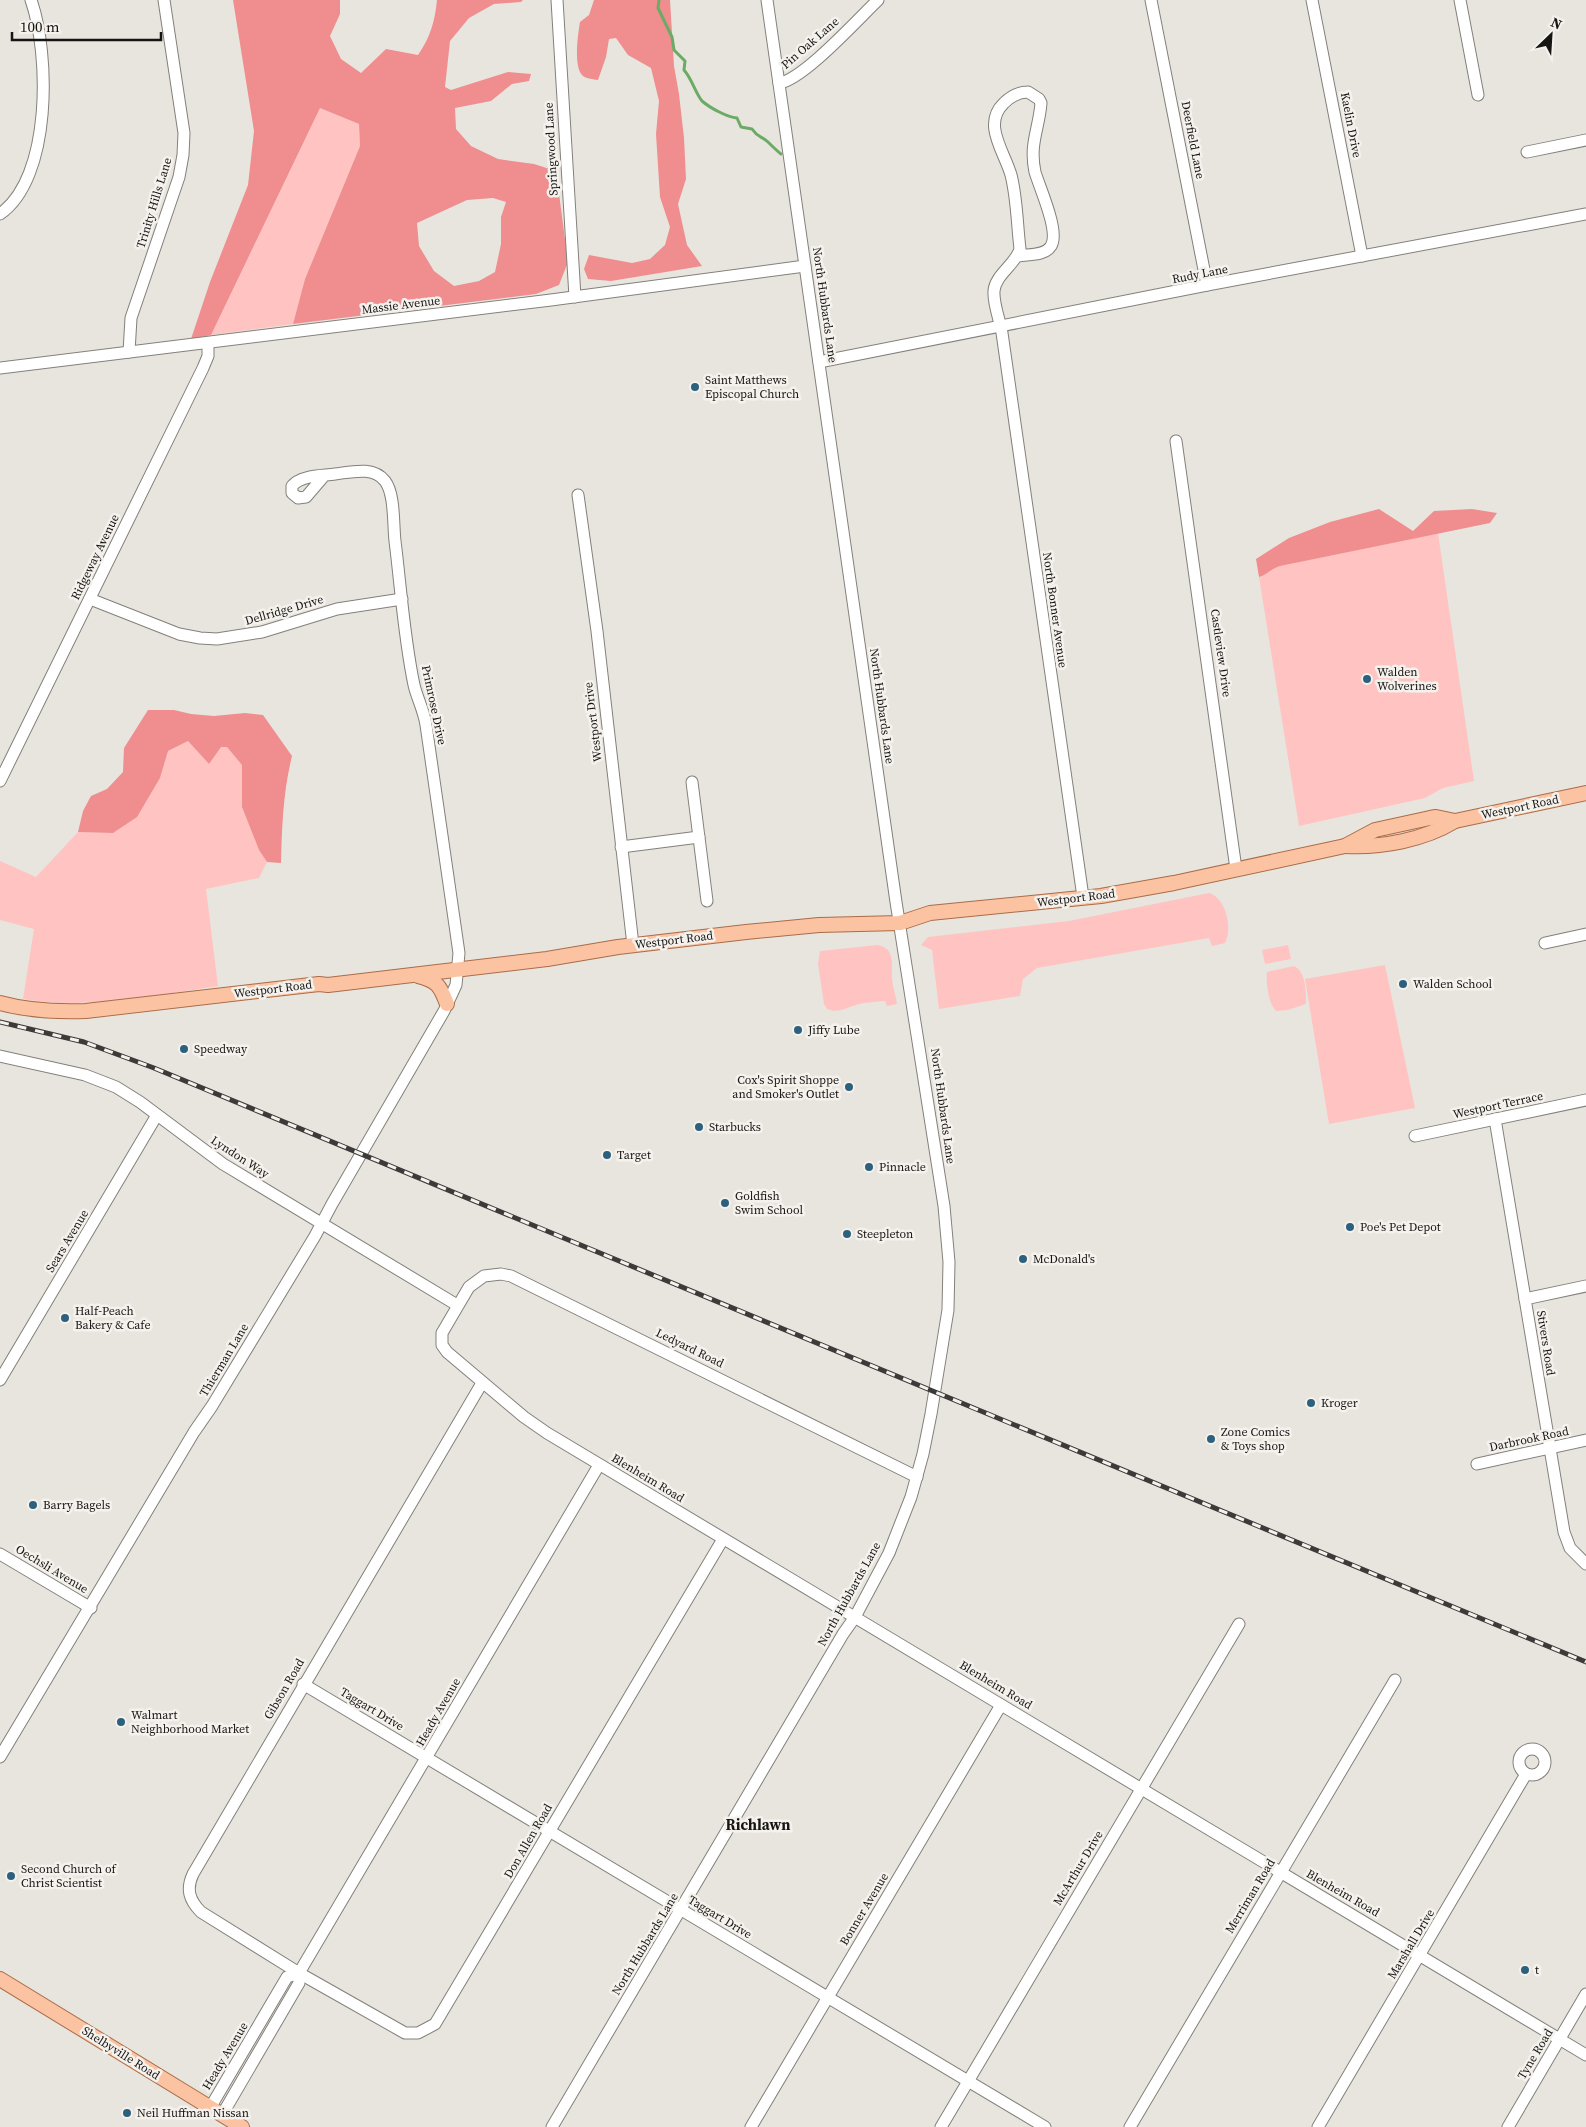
<svg xmlns="http://www.w3.org/2000/svg" width="1586" height="2127" font-family="'Source Serif 4',serif">
<style>
.green{fill:#ffc3c2}
.forest{fill:#ef8d8f;fill-rule:evenodd}
.lines{fill:none;stroke-linecap:round;stroke-linejoin:round}
.stream{stroke:#6bab65;stroke-width:3}
.minor-casing{stroke:#83807b;stroke-width:13}
.major-casing{stroke:#aa6c48;stroke-width:16}
.minor{stroke:#fff;stroke-width:11}
.major{stroke:#fcc3a2;stroke-width:14}
.rail-casing{stroke:#3c3b39;stroke-width:5}
.rail{stroke:#f5f2ed;stroke-width:3;stroke-dasharray:9;stroke-linecap:butt}
.poi-dot{fill:#2c607c;stroke:#f5f2ed;stroke-width:2}
.labels{text-anchor:middle;stroke-width:5;stroke-linejoin:round;paint-order:stroke}
.street-label{font-size:12px;fill:#161514;stroke:#f5f2ed}
.poi-label{font-size:12px;fill:#161514;stroke:#f5f2ed;text-anchor:start}
.quarter-label{font-size:15px;font-weight:bold;fill:#161514;stroke:#f5f2ed}
</style>
<rect width="100%" height="100%" fill="#e8e5df"/>
<g class="green">
<path d="M320 108 359 124 360 146 305 279 293 324 211 335Z"/>
<path d="M1438 533 1474 781 1443 788 1425 798 1299 826 1259 577C1267 575 1272 568 1280 566Z"/>
<path d="M188 741 209 764 221 746 227 747 242 765V807L259 850 267 862 259 878 206 889 218 986C154 995 87 1010 23 999L34 929 0 920V861L36 877 78 832 113 833 137 816 160 778 168 751Z"/>
<path d="M1209 893C1226 898 1233 928 1225 943L1212 946 1209 938 1037 968 1023 979 1020 996 939 1009 932 950 921 945 928 937 1069 921Z"/>
<path d="M878 945C896 949 891 965 892 979 893 988 896 996 897 1004L887 1006 885 1001C876 1002 868 1002 859 1004 848 1007 838 1014 827 1009L824 1004 818 964 820 951Z"/>
<path d="M1288 945 1291 959 1265 964 1262 950Z"/>
<path d="M1385 965 1415 1108 1329 1124 1305 979Z"/>
<path d="M1294 966C1306 971 1306 993 1306 1004L1288 1010 1276 1011C1268 1002 1266 984 1267 972Z"/>
</g>
<g class="forest">
<path d="M233 0H340V14L330 36 341 59 361 73 386 49 418 55C430 38 435 21 437 0H523L521 2 494 4 469 18 450 41 445 87 451 90 508 72 531 74 529 81 512 84 491 101 455 108 456 129 471 146 498 159 534 164 556 171 568 262 559 285 536 294 293 324 305 279 360 146 359 124 320 108 211 335 191 339 210 282 248 185 254 131ZM493 198 506 202 501 217V244L495 272 479 281 454 286 434 271 419 246 417 223 467 200Z"/>
<path d="M594 0H670L674 66 679 94 684 138 686 179 678 204 687 245 702 266 611 281 588 279 584 269 589 255 632 263 650 259 665 245 670 227 660 197 656 134 659 101 651 68 628 55 616 38 609 39 606 57 598 80C593 79 587 79 583 76 573 68 578 34 580 22L589 15Z"/>
<path d="M1379 509 1413 531 1434 511 1472 509 1497 513 1490 523 1280 566C1272 568 1267 575 1259 577L1256 559 1289 538 1330 522Z"/>
<path d="M148 710H174L191 714 214 716 245 713 263 715 292 756C283 792 282 827 281 863L267 862 259 850 242 807V765L227 747H221L209 764 188 741 168 751 160 778 137 817 113 833 78 832 83 811 91 796 107 789 123 772 124 748Z"/>
</g>
<g class="lines">
<path class="stream" d="M659 0 658 8 672 37 674 50 685 61 684 70C692 79 695 92 702 101 710 108 727 117 737 118L741 127 752 129C758 138 762 136 768 142 773 147 776 150 781 154"/>
<g class="minor-casing">
<g id="minor">
<path d="M557 0 575 297"/>
<path d="M1151 0 1207 285"/>
<path d="M1312 0 1362 256"/>
<path d="M1460 0 1478 95"/>
<path d="M779 83C803 80 858 19 878 0"/>
<path d="M1527 152 1586 140"/>
<path d="M0 214C52 178 50 54 31 0"/>
<path d="M1018 256C1028 254 1045 256 1051 246 1060 232 1040 189 1035 172 1029 144 1039 129 1041 103L1039 99 1028 92C1018 92 1011 96 1004 103 982 124 1004 151 1011 175 1017 198 1017 224 1020 249 1016 264 995 275 994 291 993 304 1000 320 1002 333L1083 897"/>
<path d="M129 352 131 318 179 177 183 155 184 133 164 0"/>
<path d="M819 362 1207 285 1586 214"/>
<path d="M0 368 551 300 805 266"/>
<path d="M1176 441 1236 869"/>
<path d="M578 495 597 631 633 945"/>
<path d="M90 599 179 634 200 638 217 639 262 632 337 609 402 599"/>
<path d="M0 781 203 368 208 356V343"/>
<path d="M692 782 707 901"/>
<path d="M621 847 699 837"/>
<path d="M1545 943 1586 934"/>
<path d="M0 1056 85 1075 116 1087 140 1102 223 1164 457 1305"/>
<path d="M1495 1119 1564 1532 1570 1548 1586 1564"/>
<path d="M1415 1136 1586 1100"/>
<path d="M1525 1299 1586 1286"/>
<path d="M0 1380 157 1115"/>
<path d="M482 1383 193 1874C186 1889 189 1900 201 1912L299 1973 405 2033H418L435 2024 723 1539"/>
<path d="M1477 1464 1586 1440"/>
<path d="M917 1477 511 1276 501 1274 484 1276 469 1287 442 1333V1345L447 1352 524 1417 547 1433 1586 2055"/>
<path d="M0 1554 91 1608"/>
<path d="M303 1684 1045 2127"/>
<circle cx="1532" cy="1762" r="13"/>
<path d="M0 1757 194 1432 212 1406 315 1236 332 1204 444 1011 456 985 459 953 426 725C424 711 417 698 414 685 404 638 401 589 395 541 393 524 395 494 385 481 373 466 352 472 335 474 322 476 301 475 292 486V493L298 498 306 497 324 476"/>
<path d="M299 1973 599 1465"/>
<path d="M210 2108 287 1977 299 1973V1983L222 2115"/>
<path d="M552 2127 843 1634 855 1617 889 1553 911 1497 923 1454 931 1414 948 1310 949 1262 944 1206 896 902 767 0"/>
<path d="M751 2127 1001 1705"/>
<path d="M941 2127 1239 1624"/>
<path d="M1130 2127 1395 1680"/>
<path d="M1318 2127 1526 1774"/>
<path d="M1508 2127 1586 1994"/>
</g>
</g>
<g class="major-casing">
<g id="major">
<path d="M1345 846C1381 848 1424 840 1455 821L1586 793"/>
<path d="M418 976C437 981 440 985 447 1004"/>
<path d="M0 1003C29 1011 57 1012 86 1011L319 984 328 985 547 959 618 947 746 932 819 925 900 923 930 913 1101 896 1174 883 1345 846 1375 830 1430 818 1436 817 1455 821"/>
<path d="M0 1979 242 2127"/>
</g>
</g>
<use href="#minor" class="minor"/>
<use href="#major" class="major"/>
<g class="rail-casing">
<path id="rail" d="M0 1022 84 1042 154 1068 1586 1662"/>
</g>
<use href="#rail" class="rail"/>
</g>
<g class="poi-dot">
<circle cx="695" cy="387" r="5"/>
<circle cx="1367" cy="679" r="5"/>
<circle cx="1403" cy="984" r="5"/>
<circle cx="798" cy="1030" r="5"/>
<circle cx="184" cy="1049" r="5"/>
<circle cx="849" cy="1087" r="5"/>
<circle cx="699" cy="1127" r="5"/>
<circle cx="607" cy="1155" r="5"/>
<circle cx="869" cy="1167" r="5"/>
<circle cx="725" cy="1203" r="5"/>
<circle cx="1350" cy="1227" r="5"/>
<circle cx="847" cy="1234" r="5"/>
<circle cx="1023" cy="1259" r="5"/>
<circle cx="65" cy="1318" r="5"/>
<circle cx="1311" cy="1403" r="5"/>
<circle cx="1211" cy="1439" r="5"/>
<circle cx="33" cy="1505" r="5"/>
<circle cx="121" cy="1722" r="5"/>
<circle cx="11" cy="1876" r="5"/>
<circle cx="1525" cy="1970" r="5"/>
<circle cx="127" cy="2113" r="5"/>
</g>
<g class="labels">
<g class="street-label">
<text transform="translate(810 43) rotate(-41)" y="4">Pin Oak Lane</text>
<text transform="translate(1351 125) rotate(79)" y="4">Kaelin Drive</text>
<text transform="translate(1193 140) rotate(79)" y="4">Deerfield Lane</text>
<text transform="translate(551 149) rotate(-93)" y="4">Springwood Lane</text>
<text transform="translate(154 203) rotate(-73)" y="4">Trinity Hills Lane</text>
<text transform="translate(1200 274) rotate(-11)" y="4">Rudy Lane</text>
<text transform="translate(401 305) rotate(-7)" y="4">Massie Avenue</text>
<text transform="translate(825 305) rotate(82)" y="4">North Hubbards Lane</text>
<text transform="translate(95 557) rotate(-64)" y="4">Ridgeway Avenue</text>
<text transform="translate(284 610) rotate(-16)" y="4">Dellridge Drive</text>
<text transform="translate(1055 610) rotate(82)" y="4">North Bonner Avenue</text>
<text transform="translate(1221 653) rotate(82)" y="4">Castleview Drive</text>
<text transform="translate(434 705) rotate(78)" y="4">Primrose Drive</text>
<text transform="translate(882 706) rotate(82)" y="4">North Hubbards Lane</text>
<text transform="translate(593 722) rotate(-97)" y="4">Westport Drive</text>
<text transform="translate(1520 807) rotate(-12)" y="4">Westport Road</text>
<text transform="translate(1076 898) rotate(-7)" y="4">Westport Road</text>
<text transform="translate(674 940) rotate(-7)" y="4">Westport Road</text>
<text transform="translate(273 989) rotate(-7)" y="4">Westport Road</text>
<text transform="translate(1498 1105) rotate(-12)" y="4">Westport Terrace</text>
<text transform="translate(943 1106) rotate(82)" y="4">North Hubbards Lane</text>
<text transform="translate(240 1157) rotate(33)" y="4">Lyndon Way</text>
<text transform="translate(67 1241) rotate(-59)" y="4">Sears Avenue</text>
<text transform="translate(1546 1343) rotate(81)" y="4">Stivers Road</text>
<text transform="translate(690 1348) rotate(26)" y="4">Ledyard Road</text>
<text transform="translate(224 1360) rotate(-59)" y="4">Thierman Lane</text>
<text transform="translate(1529 1439) rotate(-12)" y="4">Darbrook Road</text>
<text transform="translate(648 1478) rotate(31)" y="4">Blenheim Road</text>
<text transform="translate(52 1569) rotate(31)" y="4">Oechsli Avenue</text>
<text transform="translate(849 1594) rotate(-61)" y="4">North Hubbards Lane</text>
<text transform="translate(996 1685) rotate(31)" y="4">Blenheim Road</text>
<text transform="translate(284 1689) rotate(-60)" y="4">Gibson Road</text>
<text transform="translate(372 1709) rotate(31)" y="4">Taggart Drive</text>
<text transform="translate(438 1712) rotate(-60)" y="4">Heady Avenue</text>
<text transform="translate(528 1841) rotate(-60)" y="4">Don Allen Road</text>
<text transform="translate(1078 1868) rotate(-59)" y="4">McArthur Drive</text>
<text transform="translate(1343 1893) rotate(30)" y="4">Blenheim Road</text>
<text transform="translate(1250 1896) rotate(-59)" y="4">Merriman Road</text>
<text transform="translate(864 1909) rotate(-59)" y="4">Bonner Avenue</text>
<text transform="translate(720 1917) rotate(31)" y="4">Taggart Drive</text>
<text transform="translate(645 1944) rotate(-59)" y="4">North Hubbards Lane</text>
<text transform="translate(1411 1944) rotate(-59)" y="4">Marshall Drive</text>
<text transform="translate(121 2053) rotate(32)" y="4">Shelbyville Road</text>
<text transform="translate(1535 2054) rotate(-59)" y="4">Tyne Road</text>
<text transform="translate(225 2056) rotate(-59)" y="4">Heady Avenue</text>
</g>
<g class="poi-label">
<text x="705" y="384">Saint Matthews<tspan x="705" dy="14">Episcopal Church</tspan></text>
<text x="1377" y="676">Walden<tspan x="1377" dy="14">Wolverines</tspan></text>
<text x="1413" y="988">Walden School</text>
<text x="808" y="1034">Jiffy Lube</text>
<text x="194" y="1053">Speedway</text>
<text x="839" y="1084" text-anchor="end">Cox's Spirit Shoppe<tspan x="839" dy="14">and Smoker's Outlet</tspan></text>
<text x="709" y="1131">Starbucks</text>
<text x="617" y="1159">Target</text>
<text x="879" y="1171">Pinnacle</text>
<text x="735" y="1200">Goldfish<tspan x="735" dy="14">Swim School</tspan></text>
<text x="1360" y="1231">Poe's Pet Depot</text>
<text x="857" y="1238">Steepleton</text>
<text x="1033" y="1263">McDonald's</text>
<text x="75" y="1315">Half-Peach<tspan x="75" dy="14">Bakery &amp; Cafe</tspan></text>
<text x="1321" y="1407">Kroger</text>
<text x="1221" y="1436">Zone Comics<tspan x="1221" dy="14">&amp; Toys shop</tspan></text>
<text x="43" y="1509">Barry Bagels</text>
<text x="131" y="1719">Walmart<tspan x="131" dy="14">Neighborhood Market</tspan></text>
<text x="21" y="1873">Second Church of<tspan x="21" dy="14">Christ Scientist</tspan></text>
<text x="1535" y="1974">t</text>
<text x="137" y="2117">Neil Huffman Nissan</text>
</g>
<g class="quarter-label">
<text x="758" y="1830">Richlawn</text>
</g>
</g>
<g transform="translate(1551 35) rotate(25)" stroke="#f5f2ed" stroke-width="4" paint-order="stroke">
<path d="M0-4L9 19L0 12L-9 19Z" fill="#161514"/>
<text y="-8" font-size="14" font-weight="bold" text-anchor="middle" fill="#161514">N</text>
</g>
<path d="M12 32v8h149v-8" fill="none" stroke="#161514" stroke-width="2.5"/>
<text x="20" y="32" font-size="15" fill="#161514" stroke="#f5f2ed" stroke-width="4" paint-order="stroke">100 m</text>
</svg>
